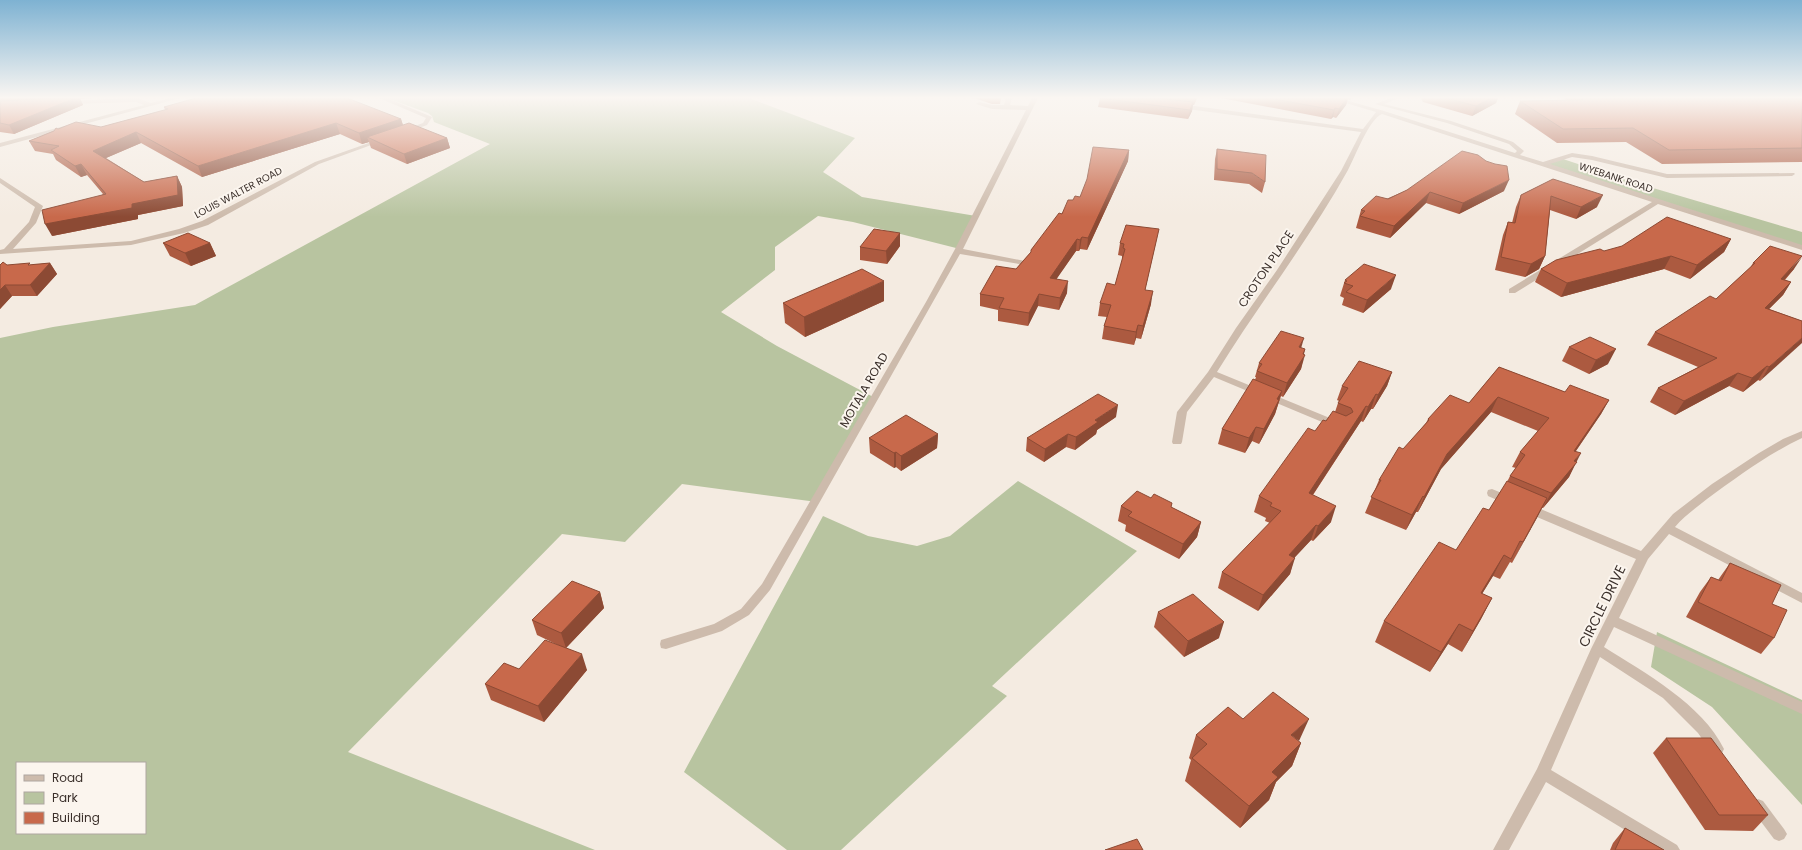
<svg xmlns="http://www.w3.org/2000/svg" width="1802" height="850" font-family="Poppins,sans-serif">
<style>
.green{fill:#b8c4a0;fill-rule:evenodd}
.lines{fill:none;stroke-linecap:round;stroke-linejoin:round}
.minor{fill:#cdbbac;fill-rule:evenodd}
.wall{fill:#ac5a40}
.shaded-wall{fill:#8c4a34}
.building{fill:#c8694b;stroke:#8c4a34}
.labels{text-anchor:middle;stroke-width:4;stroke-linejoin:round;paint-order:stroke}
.far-street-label{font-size:10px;fill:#3b302b;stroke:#fbf5ee}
.street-label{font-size:12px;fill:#3b302b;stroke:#fbf5ee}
.near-street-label{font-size:14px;fill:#3b302b;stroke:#fbf5ee}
</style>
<rect width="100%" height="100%" fill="#f4ebe1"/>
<g class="green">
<path d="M387 98H749L855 138 823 172 862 197 976 216 960 249 853 222 818 216 775 247V270L721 312 777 346 877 399 817 502 682 484 625 542 562 534 348 752 595 850H0V338L53 327 195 305 490 144 434 122 432 116 428 113ZM17 763H145V833H17Z"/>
<path d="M1560 158 1626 180 1802 232V248L1545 165Z"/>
<path d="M1018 481 1137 551 992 686 1007 696 841 850H787L684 772 823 516 868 536 917 546 950 536Z"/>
<path d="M1657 632 1802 700V805L1712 707 1651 667Z"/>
</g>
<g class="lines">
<g class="minor">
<path d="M137 98 151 103 171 98H180L0 147V143L144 105 136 102 68 104 66 103V101Z"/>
<path d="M379 98H387L432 117 427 125 408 132H404V130L423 123 426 118Z"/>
<path d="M1006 98H1012L1010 105 1028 106 1032 98H1038L963 249 1025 261 1029 263 1025 265 960 254 770 590 749 615 722 631 666 649 661 648 660 644 661 640 714 624 741 609 762 584 926 302 954 251 1026 110 992 109 976 104 979 102 992 105H1004Z"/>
<path d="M1329 98H1338L1384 111 1515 153 1517 151 1509 144 1447 123 1375 104 1391 98H1399L1384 104 1451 121 1502 138 1513 142 1524 151 1520 155 1543 162 1572 153 1592 156 1667 174 1794 173 1795 174 1792 176 1667 178 1592 160 1572 157 1550 164 1802 245V250L1658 204 1515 293H1509V289L1652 202 1382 114C1369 119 1355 157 1348 170 1309 240 1259 304 1217 372L1342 423 1343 425 1342 427H1334L1214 377 1187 412 1182 442 1181 444H1173L1172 442 1177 412 1208 372 1236 328 1277 270 1341 171 1361 132 1180 108 1177 106 1180 104 1363 129 1376 112Z"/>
<path d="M380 139 385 140 319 164 208 225 184 233 131 245 0 254V250L4 249 29 222 35 207 0 183V178L43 206 36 223 13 249 131 241 179 229 202 221 315 162Z"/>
<path d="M1802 431V438C1768 454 1737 477 1707 499 1696 508 1684 516 1675 527L1802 593V603L1669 534 1648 559 1619 618 1802 702V714L1614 627 1604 647C1645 673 1702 704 1724 749L1722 753 1717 755 1712 753 1698 733 1663 698 1600 657 1551 770 1677 845 1680 850H1658L1546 782 1509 850H1493L1537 769 1591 649 1636 559 1523 511 1521 508 1523 505H1531L1641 551 1673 514 1712 484 1759 453 1783 439Z"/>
<path d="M1492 489 1514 498 1515 501 1514 504H1506L1488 496 1487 493 1488 490Z"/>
<path d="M1758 799 1763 801 1784 829 1787 834 1784 839 1779 841 1774 839 1753 811 1751 806 1753 801Z"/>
</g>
</g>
<g class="wall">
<path d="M0 98H93L80 99 83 105 14 134 0 132Z"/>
<path d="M974 98H1001L1000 104H992Z"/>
<path d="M1100 98H1197L1194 105H1193L1192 111 1188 119 1098 107Z"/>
<path d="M1221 98H1352L1350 100 1348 99 1346 105 1336 118 1333 117 1331 119Z"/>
<path d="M1421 98H1498L1496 103 1472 116 1423 102Z"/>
<path d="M1564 98H1802V162L1662 164 1626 142 1557 143 1515 114 1520 101 1566 100Z"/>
<path d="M164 107 401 119 403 125 447 138 450 148 407 164 371 148 369 142 362 144 340 134 202 177 141 143 106 158 144 182 177 176 182 187 183 206 138 215V219L52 236 103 194 87 175 81 177 56 160 53 154 35 151 29 141 58 129 101 127 165 110Z"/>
<path d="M1217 149 1265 182 1262 193 1249 184 1214 180 1215 159Z"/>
<path d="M1129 150 1128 161 1087 250 1080 249 1079 251H1076L1056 279 1067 293 1059 310 1038 306 1028 326 998 321V310L980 306V294L1016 269 1031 252V250L1073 200 1080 197Z"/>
<path d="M1553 179 1597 207 1576 219 1550 210 1545 256 1539 269 1525 277 1495 270 1503 235 1508 222 1512 223 1516 207 1521 195Z"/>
<path d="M1407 190 1504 191 1459 214 1426 203 1390 238 1356 228 1361 210Z"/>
<path d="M900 233V246L887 264 860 260V247Z"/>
<path d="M1731 239 1724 252 1690 279 1664 269 1561 297 1535 282 1541 269 1604 251Z"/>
<path d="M1156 241 1145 290 1151 304 1141 339 1136 338 1134 345 1102 339 1104 326 1107 317 1098 316 1100 303 1115 285 1122 261V256L1118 255 1120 243Z"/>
<path d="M163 243H210L216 256 191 266 170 256Z"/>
<path d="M50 263 57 274 37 296H12L0 309V265H31Z"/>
<path d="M1753 263 1794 269 1785 280 1791 282 1783 295 1769 309 1802 321 1760 381 1758 380 1743 392 1729 386 1675 415 1650 402 1658 388 1698 367 1647 345 1655 332 1716 299 1750 268Z"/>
<path d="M1345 280 1391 289 1363 313 1342 305 1344 298 1340 296Z"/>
<path d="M884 301 805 337 785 323 783 303Z"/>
<path d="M1569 347 1608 364 1589 374 1562 361Z"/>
<path d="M1301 348 1304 354 1301 369 1283 397 1281 396 1275 414 1259 444 1252 441 1245 453 1218 444 1222 429 1255 380 1256 377H1255L1259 363Z"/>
<path d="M1499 367 1565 392 1609 400 1601 414 1576 451V462L1569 477 1543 508H1542L1512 563 1510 562 1500 579 1493 576 1482 594 1492 598 1481 619 1462 652 1448 644 1430 672 1375 642 1384 621 1456 550 1489 510 1507 482 1510 476 1516 468 1512 467 1520 452 1538 431 1491 412 1441 469 1418 512H1416L1406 530 1365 513 1379 480 1426 423 1428 419 1469 403Z"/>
<path d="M1392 372 1387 386 1373 409H1371L1363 422 1361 421 1313 495 1331 522 1313 541 1311 540 1294 558 1290 574 1258 611 1218 588 1222 572 1270 523 1265 521 1266 518 1254 512 1259 496 1315 431 1335 412 1338 403 1339 401 1337 400 1342 386Z"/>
<path d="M1116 417 1097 430 1096 434 1075 450 1066 447 1044 462 1026 451 1027 438Z"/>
<path d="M938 434 937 448 901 471 896 467 894 468 870 453 869 438Z"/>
<path d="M1121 506 1171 507 1201 522 1197 537 1179 559 1125 531 1126 525 1118 521Z"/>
<path d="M1730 563 1772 604 1774 638 1761 654 1686 617 1700 592 1711 577 1718 580Z"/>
<path d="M600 592 604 608 566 648 587 670 544 722 491 700 485 684 519 669 564 648 537 635 532 620Z"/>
<path d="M1158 612 1219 638 1184 657 1154 627Z"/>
<path d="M1243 719 1299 742 1301 743 1292 766 1276 782 1269 800 1240 828 1185 781 1191 760 1189 758 1196 735Z"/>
<path d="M1666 738 1768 815 1753 831 1705 830 1653 753Z"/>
<path d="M1625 828 1664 850H1610L1613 843Z"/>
</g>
<g class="shaded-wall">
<path d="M75 98H80L83 105 14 134 9 125Z"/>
<path d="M1196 98H1197L1194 105Z"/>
<path d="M1347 98H1348L1346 105 1336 118 1339 109Z"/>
<path d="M1491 98H1498L1496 103 1472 116 1476 106Z"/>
<path d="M1193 102 1192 111 1188 119 1190 110Z"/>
<path d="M1335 108 1333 117 1331 119 1334 110Z"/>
<path d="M401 119 404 129 367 137 369 142 362 144 359 133Z"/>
<path d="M336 123 340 134 202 177 198 166Z"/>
<path d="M136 132 141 143 99 161 93 151Z"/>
<path d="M447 138 450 148 407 164 404 154Z"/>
<path d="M1129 150 1128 161 1087 250 1088 238Z"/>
<path d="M81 164 87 175 81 177 75 166Z"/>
<path d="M177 176 182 187 183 206 138 215V219L52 236 45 224 132 204Z"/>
<path d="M1509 180 1504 191 1459 214 1463 203Z"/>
<path d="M1430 192 1426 203 1390 238 1394 226Z"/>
<path d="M1603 195 1597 207 1576 219 1581 207Z"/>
<path d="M1159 229 1156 241 1142 302 1145 290Z"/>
<path d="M900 233V246L887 264 886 251Z"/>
<path d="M1082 237 1080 249 1079 251 1080 240Z"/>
<path d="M1077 239 1076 251 1049 290 1050 278Z"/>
<path d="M1731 239 1724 252 1690 279 1697 265Z"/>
<path d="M210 243 216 256 191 266 185 253Z"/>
<path d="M1545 256 1539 269 1525 277 1531 264Z"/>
<path d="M1671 256 1664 269 1561 297 1567 283Z"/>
<path d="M1802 257 1794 269 1773 292 1781 279Z"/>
<path d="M50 263 57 274 37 296 30 285Z"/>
<path d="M1396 275 1391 289 1363 313 1367 300Z"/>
<path d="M884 281V301L805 337 804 317Z"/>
<path d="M1068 281 1067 293 1059 310 1060 298Z"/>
<path d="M1791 282 1783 295 1757 321 1765 308Z"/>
<path d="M5 285 12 296 0 309V290Z"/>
<path d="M1153 291 1151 304 1141 339 1143 326Z"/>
<path d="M1039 294 1038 306 1028 326 1029 313Z"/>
<path d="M1138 325 1136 338 1134 345 1136 332Z"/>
<path d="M1304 338 1300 352 1299 347Z"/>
<path d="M1802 338V343L1760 381 1769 367Z"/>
<path d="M1305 349 1303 359 1305 355 1301 369 1283 397 1287 383Z"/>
<path d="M1616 349 1608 364 1589 374 1596 360Z"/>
<path d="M1767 366 1758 380 1743 392 1752 378Z"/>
<path d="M1392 372 1387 386 1373 409 1378 395Z"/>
<path d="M1738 373 1729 386 1675 415 1684 401Z"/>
<path d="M1282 391 1275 414 1259 444 1264 429 1277 399Z"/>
<path d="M1376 394 1371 409 1363 422 1368 407Z"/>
<path d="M1498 397 1491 412 1441 469 1418 512 1424 497 1447 454Z"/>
<path d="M1609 400 1601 414 1566 465 1574 451Z"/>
<path d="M1118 405 1116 417 1097 430 1096 434 1075 450 1076 437 1095 420Z"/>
<path d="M1366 406 1361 421 1304 508 1309 493Z"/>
<path d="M1256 427 1252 441 1245 453 1249 438Z"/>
<path d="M938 434 937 448 901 471V456Z"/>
<path d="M1068 434 1066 447 1044 462 1045 449Z"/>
<path d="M896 452V467L894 468V453Z"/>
<path d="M1581 453 1569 477 1543 508 1551 493 1574 461Z"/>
<path d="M1423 496 1416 512 1406 530 1412 515Z"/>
<path d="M1547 498 1537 518 1512 563 1523 542Z"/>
<path d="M1336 506 1331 522 1313 541 1318 526Z"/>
<path d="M1201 522 1197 537 1179 559 1183 544Z"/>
<path d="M1316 525 1311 540 1283 570 1289 555Z"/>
<path d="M1504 555 1493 576 1470 613 1481 593Z"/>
<path d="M1295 558 1290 574 1258 611 1263 595Z"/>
<path d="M600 592 604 608 566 648 561 633Z"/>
<path d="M1492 598 1481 619 1462 652 1473 631Z"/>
<path d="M1224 622 1219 638 1184 657 1188 641Z"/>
<path d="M1459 624 1448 644 1430 672 1441 652Z"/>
<path d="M582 654 587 670 544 722 538 706Z"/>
<path d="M1309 719 1299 741 1291 735Z"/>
<path d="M1301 743 1292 766 1276 782 1269 800 1240 828 1249 806 1272 772Z"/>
</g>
<g class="building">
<path d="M55 98H75L9 125 0 123V101Z"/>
<path d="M196 98H347L401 119 359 133 336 123 198 166 136 132 93 151 144 182 177 176 178 195 132 204V208L45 224 42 210 106 194 81 164 75 166 51 150 59 146 29 141 54 131 56 128 58 129 76 122 101 127 168 109 164 107Z"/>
<path d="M1100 98H1156L1193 102 1190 110Z"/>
<path d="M1269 98H1347L1339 109 1335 108 1334 110Z"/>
<path d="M1446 98H1491L1476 106Z"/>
<path d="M1581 98H1802V148L1669 150 1633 128 1563 129 1520 101 1583 100Z"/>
<path d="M409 123 447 138 404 154 367 137Z"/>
<path d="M1093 147 1129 150 1088 238 1082 237 1080 240 1077 239 1050 278 1068 281 1060 298 1039 294 1029 313 999 308 1004 298 980 294 996 266 1016 269 1031 252V250L1059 213 1062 214 1068 200H1073L1075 196 1080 197 1087 179Z"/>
<path d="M1217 149 1266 155 1265 182 1252 173 1217 169Z"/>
<path d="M1462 151 1478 155 1486 161 1495 164 1507 166 1509 180 1463 203 1430 192 1394 226 1360 216 1365 211 1361 210 1376 196 1388 199 1407 190Z"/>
<path d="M1553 179 1603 195 1581 207 1551 196 1545 256 1531 264 1501 257 1508 222 1515 223 1521 195Z"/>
<path d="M1667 217 1731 239 1697 265 1671 256 1567 283 1541 269 1556 260 1600 249 1604 251 1622 246Z"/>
<path d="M1126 225 1159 229 1145 290 1153 291 1143 326 1138 325 1136 332 1104 326 1111 305 1100 303 1107 283 1115 285 1125 249 1123 248 1124 244 1120 243Z"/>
<path d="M874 229 900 233 886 251 860 247Z"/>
<path d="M188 233 210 243 185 253 163 243Z"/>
<path d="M1770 246 1802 256 1781 279 1791 282 1765 308 1802 321V338L1769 367 1767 366 1752 378 1738 373 1684 401 1658 388 1717 358 1655 332 1710 296 1716 299 1755 263H1753Z"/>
<path d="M3 262 7 265 30 263 28 265 50 263 30 285H5L0 290V265Z"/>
<path d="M1364 264 1396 275 1367 300 1346 292 1353 286 1344 283 1347 281 1345 280Z"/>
<path d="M862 269 884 281 804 317 783 303Z"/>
<path d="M1281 331 1304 338 1299 347 1305 349 1303 354 1305 355 1287 383 1257 371 1262 364 1259 363Z"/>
<path d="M1590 337 1616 349 1596 360 1569 347Z"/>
<path d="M1359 361 1392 372 1378 395 1376 394 1368 407 1366 406 1309 493 1336 506 1318 526 1316 525 1289 555 1295 558 1263 595 1222 572 1281 511 1270 506 1272 503 1259 496 1308 428 1315 431 1323 420 1326 421 1333 411 1346 416 1353 412 1351 408 1338 403 1348 388 1342 386Z"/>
<path d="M1499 367 1565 392 1570 385 1609 400 1574 451 1581 453 1574 461 1577 462 1551 493 1510 476 1525 455 1520 452 1549 418 1498 397 1447 454 1424 497 1423 496 1412 515 1371 497 1381 480H1379L1399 447 1403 449 1429 420 1428 419 1450 395 1469 403Z"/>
<path d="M1253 379 1282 391 1277 399 1279 400 1264 429 1256 427 1249 438 1222 429Z"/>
<path d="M1098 394 1118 405 1095 420 1098 422 1076 437 1068 434 1045 449 1027 438Z"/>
<path d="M906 415 938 434 901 456 896 452 894 453 869 438Z"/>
<path d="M1507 481 1547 498 1523 542 1520 541 1511 559 1504 555 1481 593 1492 598 1473 631 1459 624 1441 652 1384 621 1439 542 1456 550 1483 508 1489 510Z"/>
<path d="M1137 491 1151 498 1154 494 1172 503 1171 507 1201 522 1183 544 1128 516 1132 512 1121 506Z"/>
<path d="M1730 563 1781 585 1772 604 1787 610 1774 638 1698 602 1711 577 1721 581Z"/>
<path d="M572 581 600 592 561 633 532 620Z"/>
<path d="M1193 594 1224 622 1188 641 1158 612Z"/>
<path d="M545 640 582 654 538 706 485 684 504 663 519 669Z"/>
<path d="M1273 692 1309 719 1291 735 1301 743 1272 772 1278 777 1249 806 1192 758 1207 744 1196 735 1228 707 1243 719Z"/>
<path d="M1666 738H1711L1768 815H1719Z"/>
<path d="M1625 828 1664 850H1615Z"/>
<path d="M1137 839 1143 850H1105Z"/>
</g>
<linearGradient id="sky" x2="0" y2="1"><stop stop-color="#7eb2d2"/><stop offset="0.45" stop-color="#faf6f2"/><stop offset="1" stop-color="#faf6f2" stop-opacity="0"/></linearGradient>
<rect width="1802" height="217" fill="url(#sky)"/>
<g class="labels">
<g class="far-street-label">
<text transform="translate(1616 177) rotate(18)" y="4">WYEBANK ROAD</text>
<text transform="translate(238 192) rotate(-28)" y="4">LOUIS WALTER ROAD</text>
</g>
<g class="street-label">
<text transform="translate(1266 269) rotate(-56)" y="4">CROTON PLACE</text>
<text transform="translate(864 390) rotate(-60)" y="4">MOTALA ROAD</text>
</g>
<g class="near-street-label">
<text transform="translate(1602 606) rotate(-64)" y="5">CIRCLE DRIVE</text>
</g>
</g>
<rect x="16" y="762" width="130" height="72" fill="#fbf5ee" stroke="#aea6a0"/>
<rect x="24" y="775" width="20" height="6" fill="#cdbbac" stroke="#aea6a0"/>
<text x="52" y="782" font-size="12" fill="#3b302b">Road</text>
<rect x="24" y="792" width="20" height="12" fill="#b8c4a0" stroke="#aea6a0"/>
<text x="52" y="802" font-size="12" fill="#3b302b">Park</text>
<rect x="24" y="812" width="20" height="12" fill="#c8694b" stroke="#aea6a0"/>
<text x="52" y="822" font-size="12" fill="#3b302b">Building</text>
</svg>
